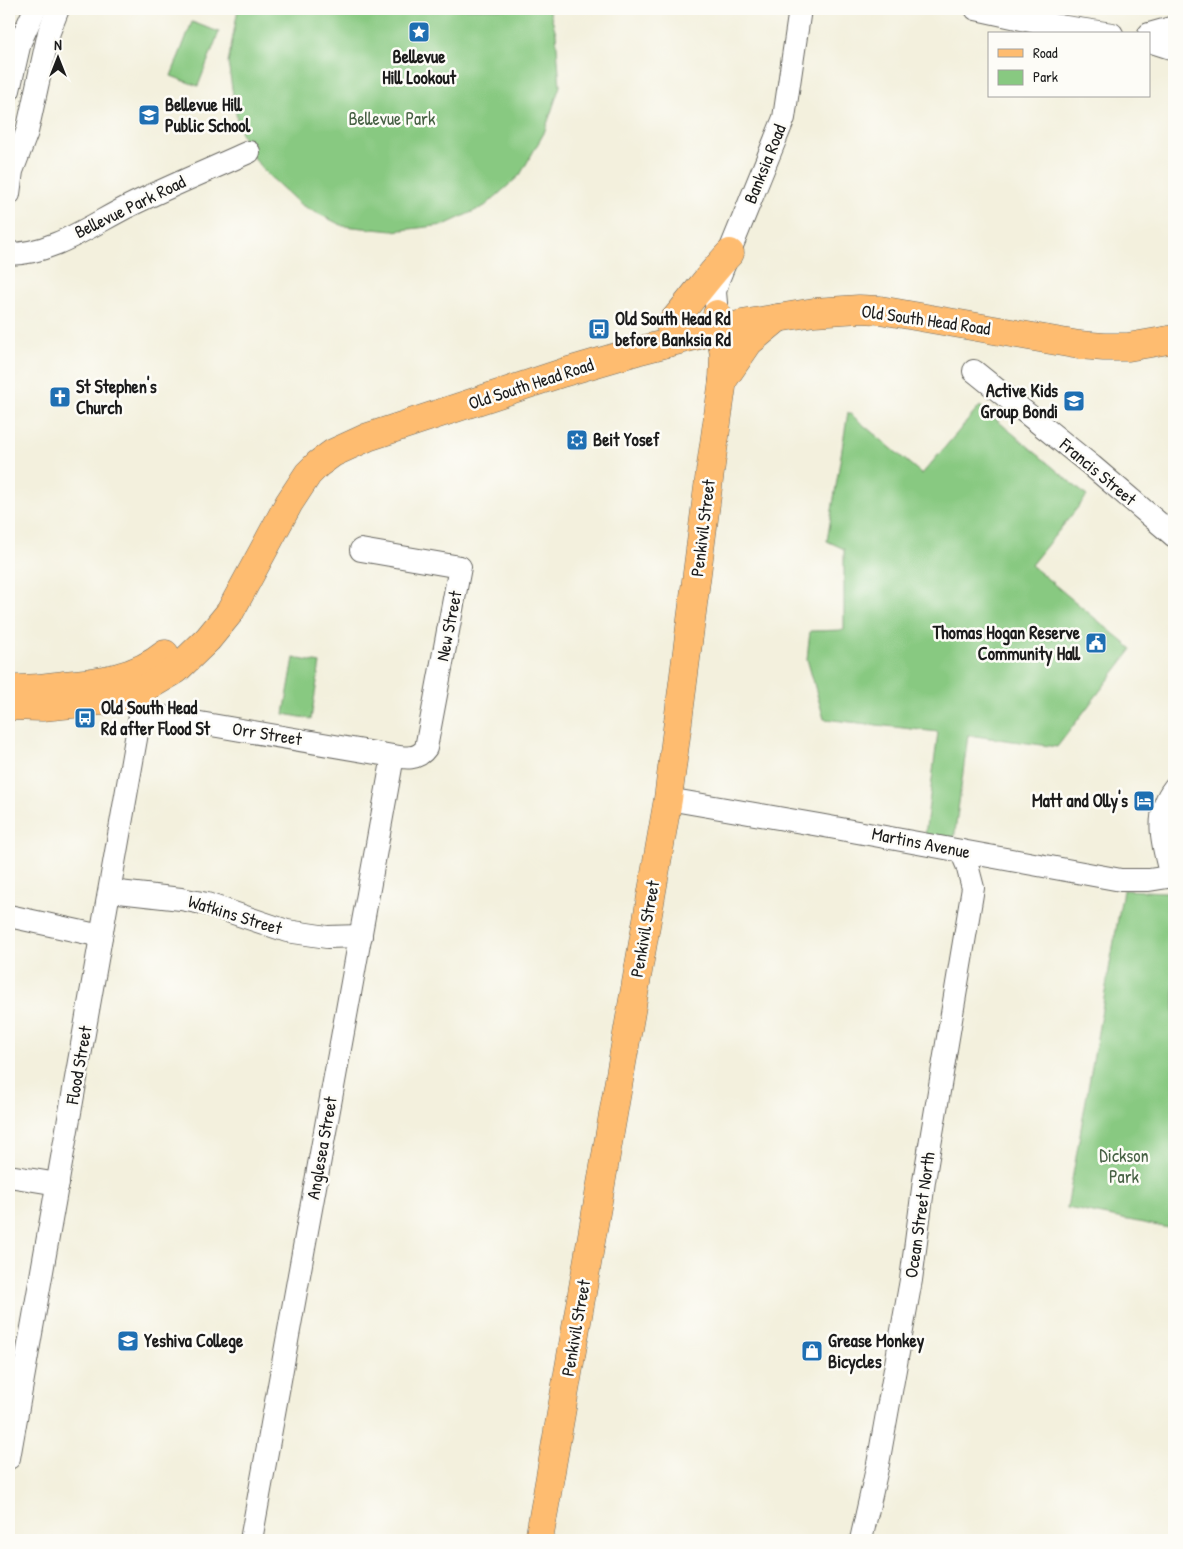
<svg xmlns="http://www.w3.org/2000/svg" width="1183" height="1549" font-family="'Patrick Hand',sans-serif">
<style>
.green{fill:#88c981;stroke:#52724e}
.lines{fill:none;stroke-linecap:round;stroke-linejoin:round}
.minor-casing{stroke:#676660;stroke-width:24}
.major-casing{stroke:#676660;stroke-width:29}
.minor{stroke:#fff;stroke-width:22}
.major{stroke:#febc70;stroke-width:28}
.labels{text-anchor:middle;stroke-width:5;stroke-linejoin:round;paint-order:stroke}
.poi-label{font-size:18px;font-weight:bold;fill:#1c1c1c;stroke:#fdfcf7;text-anchor:start}
.park-label{font-size:18px;fill:#476144;stroke:#fdfcf7}
.street-label{font-size:18px;fill:#1c1c1c;stroke:#fdfcf7}
</style>
<rect width="100%" height="100%" fill="#fdfcf7"/>
<filter id="ink" filterUnits="userSpaceOnUse"><feTurbulence type="fractalNoise" baseFrequency=".02" numOctaves="2"/><feDisplacementMap in="SourceGraphic" scale="10" xChannelSelector="R" yChannelSelector="G"/><feConvolveMatrix kernelMatrix="1 2 1 2 8 2 1 2 1" color-interpolation-filters="sRGB"/></filter>
<filter id="wash" filterUnits="userSpaceOnUse"><feTurbulence type="fractalNoise" baseFrequency=".0096" numOctaves="4" result="noise"/><feDisplacementMap in="SourceGraphic" scale="20" xChannelSelector="R" yChannelSelector="G"/><feGaussianBlur stdDeviation="1.12" result="paint"/><feColorMatrix in="noise" values="0 0 0 0 0 0 0 0 0 0 0 0 0 0 0 0 0 1.4 0 .05"/><feComposite in="paint" operator="in"/></filter>
<g filter="url(#wash)">
<rect width="100%" height="100%" fill="#f3f0dd"/>
<g class="green">
<path d="M238 9H549L556 33 560 86 544 133 520 175 485 206 444 225 393 231 343 226 301 205 265 172 249 152 238 126 228 63Z"/>
<path d="M192 22 219 32 198 86 171 76Z"/>
<path d="M980 406 1087 496 1031 565 1132 649 1057 747 968 735 954 840 925 835 938 732 824 719 807 659 810 631 844 630V549L827 541 848 412 922 474Z"/>
<path d="M294 658 320 663 311 719 284 714Z"/>
<path d="M1123 890 1166 892 1174 890V1229L1067 1208Z"/>
</g>
</g>
<g filter="url(#ink)">
<g class="lines">
<g class="minor-casing">
<g id="minor">
<path d="M976 9 1045 24 1112 34"/>
<path d="M1149 34 1174 27"/>
<path d="M1149 41 1174 49"/>
<path d="M9 90 20 42 35 9"/>
<path d="M9 194 12 171 27 132 49 32 58 9"/>
<path d="M9 254C52 254 91 225 129 206 168 187 209 170 249 152"/>
<path d="M717 314 715 292 718 280 784 118 800 9"/>
<path d="M974 371 1092 466 1174 536"/>
<path d="M140 716H159L393 756C405 758 418 760 426 748L460 567 361 550"/>
<path d="M668 799 819 825 1121 880H1149L1174 876"/>
<path d="M1171 876C1163 846 1153 815 1174 788"/>
<path d="M110 891 181 899 207 904 287 931 327 937 361 936"/>
<path d="M9 916 101 936"/>
<path d="M9 1176 58 1184"/>
<path d="M9 1458 140 716 142 690 138 675"/>
<path d="M251 1540 393 756"/>
<path d="M861 1540 878 1464 911 1280 924 1181 973 888 967 865 961 851"/>
</g>
</g>
<g class="major-casing">
<g id="major">
<path d="M670 325C691 301 708 276 730 253"/>
<path d="M723 380 749 342 778 318"/>
<path d="M17 689C33 689 48 687 64 685 100 682 136 678 165 654"/>
<path d="M9 706 42 707 112 700 142 690 176 670 208 639 230 612 289 503 308 474 318 464 333 453 368 437 562 373 637 351 742 324 814 312 859 309 880 310 1079 345 1104 347H1128L1174 339"/>
<path d="M539 1540 668 799 710 472 723 380 724 355 717 314"/>
</g>
</g>
<use href="#minor" class="minor"/>
<use href="#major" class="major"/>
</g>
</g>
<defs>
<g id="sight-square" transform="scale(1.125)"><rect x="-9" y="-9" width="18" height="18" rx="4" fill="#1f6fb2" stroke="#fdfcf7"/><path d="M0-6L1.8-2.2L6-1.7L2.9 1.2L3.7 5.4L0 3.3L-3.7 5.4L-2.9 1.2L-6-1.7L-1.8-2.2Z" fill="#fff"/></g>
<g id="school-square" transform="scale(1.125)"><rect x="-9" y="-9" width="18" height="18" rx="4" fill="#1f6fb2" stroke="#fdfcf7"/><path d="M0-5L7-2L0 1L-7-2ZM-4 1L0 2.5L4 1V4Q0 6-4 4Z" fill="#fff"/></g>
<g id="bus-square" transform="scale(1.125)"><rect x="-9" y="-9" width="18" height="18" rx="4" fill="#1f6fb2" stroke="#fdfcf7"/><path d="M-5-6H5V4H4V6H2V4H-2V6H-4V4H-5ZM-3.5-4V0h7V-4ZM-3.5 1.2v1.5H-2V1.2ZM2 1.2v1.5H3.5V1.2Z" fill="#fff"/></g>
<g id="church-square" transform="scale(1.125)"><rect x="-9" y="-9" width="18" height="18" rx="4" fill="#1f6fb2" stroke="#fdfcf7"/><path d="M-1.2-6h2.4v3.5h3.3v2.4h-3.3V6h-2.4V-.1h-3.3v-2.4h3.3Z" fill="#fff"/></g>
<g id="synagogue-square" transform="scale(1.125)"><rect x="-9" y="-9" width="18" height="18" rx="4" fill="#1f6fb2" stroke="#fdfcf7"/><path d="M0-6.5L5.6 3.2H-5.6ZM0 6.5L5.6-3.2H-5.6Z" fill="#fff"/></g>
<g id="civic-square" transform="scale(1.125)"><rect x="-9" y="-9" width="18" height="18" rx="4" fill="#1f6fb2" stroke="#fdfcf7"/><path d="M-.6-6.5H3V-4.5H.6V-3L4-1V1h2V6H-6V1h2V-1L-.6-3ZM-1.2 2.5V6h2.4V2.5Z" fill="#fff"/></g>
<g id="hotel-square" transform="scale(1.125)"><rect x="-9" y="-9" width="18" height="18" rx="4" fill="#1f6fb2" stroke="#fdfcf7"/><path d="M-6-4.5h1.5V1H6V5H4.5V3h-9V5H-6ZM-4 0a1.8 1.8 0 1 1 3.6 0ZM.5 0V-2.5h3Q6-2.5 6 0Z" fill="#fff"/></g>
<g id="university-square" transform="scale(1.125)"><rect x="-9" y="-9" width="18" height="18" rx="4" fill="#1f6fb2" stroke="#fdfcf7"/><path d="M0-5L7-2L0 1L-7-2ZM-4 1L0 2.5L4 1V4Q0 6-4 4Z" fill="#fff"/></g>
<g id="shop-square" transform="scale(1.125)"><rect x="-9" y="-9" width="18" height="18" rx="4" fill="#1f6fb2" stroke="#fdfcf7"/><path d="M-5-2.5h2.3a2.7 3.5 0 0 1 5.4 0H5L5.5 6h-11ZM-1.5-2.5h3a1.5 2.3 0 0 0-3 0Z" fill="#fff"/></g>
</defs>
<g fill-rule="evenodd">
<use href="#sight-square" x="419" y="32"/>
<use href="#school-square" x="149" y="115"/>
<use href="#bus-square" x="599" y="329"/>
<use href="#church-square" x="60" y="397"/>
<use href="#school-square" x="1074" y="401"/>
<use href="#synagogue-square" x="577" y="440"/>
<use href="#civic-square" x="1096" y="643"/>
<use href="#bus-square" x="85" y="718"/>
<use href="#hotel-square" x="1144" y="801"/>
<use href="#university-square" x="128" y="1341"/>
<use href="#shop-square" x="812" y="1351"/>
</g>
<g class="labels">
<g class="poi-label">
<text x="419" y="63" text-anchor="middle">Bellevue<tspan x="419" dy="21">Hill Lookout</tspan></text>
<text x="165" y="111">Bellevue Hill<tspan x="165" dy="21">Public School</tspan></text>
<text x="615" y="325">Old South Head Rd<tspan x="615" dy="21">before Banksia Rd</tspan></text>
<text x="76" y="393">St Stephen's<tspan x="76" dy="21">Church</tspan></text>
<text x="1058" y="397" text-anchor="end">Active Kids<tspan x="1058" dy="21">Group Bondi</tspan></text>
<text x="593" y="446">Beit Yosef</text>
<text x="1080" y="639" text-anchor="end">Thomas Hogan Reserve<tspan x="1080" dy="21">Community Hall</tspan></text>
<text x="101" y="714">Old South Head<tspan x="101" dy="21">Rd after Flood St</tspan></text>
<text x="1128" y="807" text-anchor="end">Matt and Olly's</text>
<text x="144" y="1347">Yeshiva College</text>
<text x="828" y="1347">Grease Monkey<tspan x="828" dy="21">Bicycles</tspan></text>
</g>
<g class="park-label">
<text x="392" y="125">Bellevue Park</text>
<text x="1124" y="1162">Dickson<tspan x="1124" dy="21">Park</tspan></text>
</g>
<g class="street-label">
<text transform="translate(765 164) rotate(-68)" y="6">Banksia Road</text>
<text transform="translate(130 207) rotate(-26)" y="6">Bellevue Park Road</text>
<text transform="translate(926 320) rotate(8)" y="6">Old South Head Road</text>
<text transform="translate(531 384) rotate(-18)" y="6">Old South Head Road</text>
<text transform="translate(1098 472) rotate(40)" y="6">Francis Street</text>
<text transform="translate(703 528) rotate(-83)" y="6">Penkivil Street</text>
<text transform="translate(449 626) rotate(-79)" y="6">New Street</text>
<text transform="translate(267 734) rotate(9)" y="6">Orr Street</text>
<text transform="translate(921 843) rotate(11)" y="6">Martins Avenue</text>
<text transform="translate(235 915) rotate(17)" y="6">Watkins Street</text>
<text transform="translate(645 929) rotate(-80)" y="6">Penkivil Street</text>
<text transform="translate(79 1065) rotate(-80)" y="6">Flood Street</text>
<text transform="translate(322 1148) rotate(-80)" y="6">Anglesea Street</text>
<text transform="translate(920 1215) rotate(-82)" y="6">Ocean Street North</text>
<text transform="translate(576 1328) rotate(-80)" y="6">Penkivil Street</text>
</g>
</g>
<rect width="1183" height="1549" fill="none" stroke="#fdfcf7" stroke-width="30"/>
<rect x="988" y="32" width="162" height="65" fill="#fdfcf7" stroke="#a3a29f"/>
<rect x="998" y="49" width="25" height="8" fill="#febc70" stroke="#a3a29f"/>
<text x="1033" y="58" font-size="15" fill="#1c1c1c">Road</text>
<rect x="998" y="70" width="25" height="15" fill="#88c981" stroke="#a3a29f"/>
<text x="1033" y="82" font-size="15" fill="#1c1c1c">Park</text>
<g transform="translate(58 58)" stroke="#fdfcf7" stroke-width="4" paint-order="stroke">
<path d="M0-4L9 19L0 12L-9 19Z" fill="#1c1c1c"/>
<text y="-8" font-size="14" font-weight="bold" text-anchor="middle" fill="#1c1c1c">N</text>
</g>
</svg>
